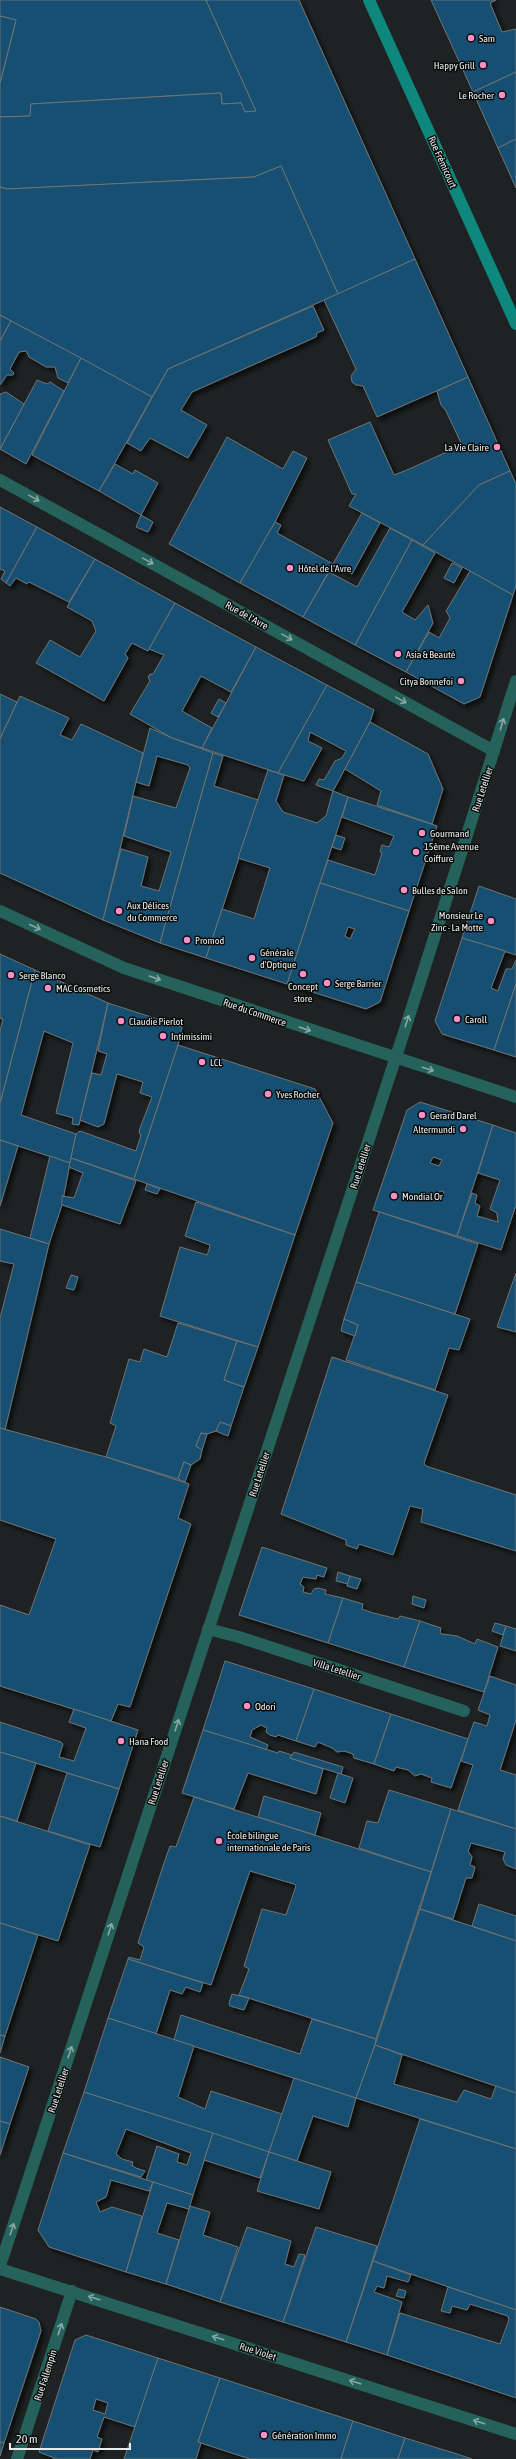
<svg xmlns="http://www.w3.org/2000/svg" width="516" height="2459" font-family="'Asap Condensed',sans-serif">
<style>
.building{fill:#134f71;stroke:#707375;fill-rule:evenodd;filter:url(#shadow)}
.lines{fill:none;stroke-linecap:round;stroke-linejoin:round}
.street{stroke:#25625b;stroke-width:12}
.secondary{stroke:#0e877c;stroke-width:12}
.oneway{stroke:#88a7a4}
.poi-dot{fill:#fa8fc8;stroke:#090b0b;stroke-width:1.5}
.labels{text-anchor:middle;stroke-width:3;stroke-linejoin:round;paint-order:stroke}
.poi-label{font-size:10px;fill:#eaecec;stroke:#090b0b;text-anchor:start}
.street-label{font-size:10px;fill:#eaecec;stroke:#090b0b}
</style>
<defs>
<filter id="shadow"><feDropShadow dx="3.5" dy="3.5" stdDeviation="2" flood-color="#0009"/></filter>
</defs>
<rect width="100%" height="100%" fill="#1e2222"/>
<g class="building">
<path d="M0 0H206L256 111 245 112 241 103 222 104 221 93 31 104 30 116 0 117V83L16 20 0 16Z"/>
<path d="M206 0H299L415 259 338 294 281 166 254 177 7 189 0 187V117L30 116 31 104 221 93 222 104 241 103 245 112 256 111Z"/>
<path d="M431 0H496L490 3 502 32 516 29V72L473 92Z"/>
<path d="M0 16 16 20 0 83Z"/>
<path d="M516 72V139L498 148 473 92Z"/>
<path d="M516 139V188L498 148Z"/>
<path d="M281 166 338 294 168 369 152 397 0 315V187L7 189 254 177Z"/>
<path d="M415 259 468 377 377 417 363 386 356 385 352 382 351 376 356 369 324 300Z"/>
<path d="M313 306 324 330 317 333 316 337 192 392 181 410 207 425 188 458 150 438 141 451 127 443 168 369Z"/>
<path d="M0 315 11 321 0 341Z"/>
<path d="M11 321 81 358 68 383 58 378 55 367H46L29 357 26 351 19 352 10 369 14 373 13 375H7L0 385V341Z"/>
<path d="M81 358 152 397 99 491 32 455Z"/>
<path d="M468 377 510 471 479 485 423 545 349 506 356 494H352L328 440 370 422 394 475 407 470 462 445 446 411 441 405 437 391Z"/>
<path d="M37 380 47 384 50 382 64 391 26 464 0 449Z"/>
<path d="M6 392 24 404 0 449V394Z"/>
<path d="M227 437 283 469 293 451 307 458 275 522 240 583 169 544Z"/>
<path d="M115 464 133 474 135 470 158 483 141 515 99 491Z"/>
<path d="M510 471 516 484V585L513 595 423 545 479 485Z"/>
<path d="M0 507 37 527 6 583 1 579 5 571 0 569Z"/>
<path d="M362 513 380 523 352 574 333 564Z"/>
<path d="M141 515 153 522 148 532 136 527Z"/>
<path d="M275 522 281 525 277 533 333 564 303 617 240 583Z"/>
<path d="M37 527 95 559 69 602 29 582 27 584 16 578 10 586 6 583Z"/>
<path d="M390 528 412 540 355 645 303 617 329 572 357 587Z"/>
<path d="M412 540 435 553 402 612 415 620 428 605 433 623 406 672 355 645Z"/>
<path d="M95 559 175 603 148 651 132 643 125 654 128 658 104 701 36 663 50 640 80 657 96 631 92 621 67 607Z"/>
<path d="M452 563 462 568 454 583 444 578Z"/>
<path d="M470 571 513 595 480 697 464 704 406 672 429 632 439 638 450 618 446 611Z"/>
<path d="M175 603 256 647 231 692 201 676 182 711 212 728 202 748 172 738 130 714 150 681 148 677 150 674H153L164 655 149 649Z"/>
<path d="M256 647 327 685 278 773 202 748Z"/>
<path d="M327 685 374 710 370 722 333 791 316 785 319 779 324 780 335 761 342 758 346 751 310 732 308 741 322 748 304 781 278 773Z"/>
<path d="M0 694 17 702 0 739Z"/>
<path d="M20 696 69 718 60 735 72 740 81 724 143 753 103 920 0 873V739Z"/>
<path d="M219 699 226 703 218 717 211 713Z"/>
<path d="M370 722 428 754 443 789 432 824 377 805 381 791 345 769Z"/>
<path d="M150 728 172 738 213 753 160 943 103 920 121 849 148 857 141 886 159 891 171 852 124 836 133 796 176 808 190 768 188 765 157 756 149 786 136 782Z"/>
<path d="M213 753 223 756 214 786 258 800 206 958 160 943Z"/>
<path d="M268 770 284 775 276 801 283 812 317 823 326 816 333 791 348 797 287 984 206 958 222 909 254 919 270 868 238 858Z"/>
<path d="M348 797 437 826 409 911 320 883 328 860 375 875 382 853 380 852 382 845 389 847 394 836 342 817Z"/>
<path d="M336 835 345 838 341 850 332 847Z"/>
<path d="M320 883 409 911 380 1002 366 1009 287 984ZM348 927 355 929 350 939 345 936Z"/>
<path d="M479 886 516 899V955L462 938Z"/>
<path d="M462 938 505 951 491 988 498 991 506 969H512L516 960V984L494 1050 442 1034 435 1021Z"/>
<path d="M0 954 35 970 0 1104V1031L3 1019 0 1018Z"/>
<path d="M35 970 108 1003 79 1125 72 1124 73 1118 56 1113 73 1043 44 1031 21 1115 76 1134 70 1163 0 1140V1104Z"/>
<path d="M516 984V1057L494 1050Z"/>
<path d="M108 1003 182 1027 178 1045 134 1179 71 1158 76 1134 80 1131 136 1151 141 1135 139 1133 140 1128 152 1097 140 1093 143 1082 117 1074 104 1124 98 1127 80 1120 92 1073 101 1075 107 1054 98 1051Z"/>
<path d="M178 1045 315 1089 333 1123 295 1235 134 1179Z"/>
<path d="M420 1102 493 1125 457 1236 373 1210 407 1110ZM433 1157 442 1160 439 1166 430 1163ZM441 1191 444 1192 443 1196 438 1198 435 1194Z"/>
<path d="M493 1125 516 1133V1205L501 1250 457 1236 472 1193 477 1195 475 1203 480 1206 477 1216 498 1222 497 1213 490 1209 500 1180 478 1173Z"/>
<path d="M0 1140 18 1146 0 1206Z"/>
<path d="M50 1156 70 1163 62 1205 49 1244 30 1238Z"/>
<path d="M71 1158 136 1181 120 1224 62 1205V1196L74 1198 83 1173 69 1167Z"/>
<path d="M147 1184 160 1189 157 1194 145 1190Z"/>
<path d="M196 1202 295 1235 258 1347 160 1316 180 1247 207 1255 209 1250 210 1245 185 1236Z"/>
<path d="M379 1212 478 1244 455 1314 356 1282Z"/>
<path d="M0 1229 49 1244 5 1430 0 1428V1318L14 1264 0 1261Z"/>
<path d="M516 1273V1332L497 1327Z"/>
<path d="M71 1275 78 1277 74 1290 66 1288Z"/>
<path d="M356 1282 470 1319 459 1350 449 1348 435 1390 346 1360 358 1325 344 1319Z"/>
<path d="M344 1319 358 1325 355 1336 341 1331Z"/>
<path d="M178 1323 237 1341 224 1380 244 1387 231 1426 220 1422 216 1431 207 1434 201 1433 196 1446 202 1450 200 1459 191 1465 184 1462 178 1479 106 1457 116 1426 110 1423 129 1359 140 1362 144 1349 167 1357Z"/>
<path d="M237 1341 258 1347 244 1387 224 1380Z"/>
<path d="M332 1357 448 1395 424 1463 426 1466 516 1495V1551L421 1522 423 1509 410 1506 393 1555 359 1544 357 1549 346 1545V1540L281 1514Z"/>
<path d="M220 1422 231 1426 228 1436 216 1431Z"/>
<path d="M0 1428 106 1457 189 1484 178 1518 191 1524 130 1707 118 1704 111 1721 0 1686V1605L29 1615 56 1539 0 1520Z"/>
<path d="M201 1433 207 1434 202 1450 196 1446Z"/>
<path d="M184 1462 191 1465 185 1482 178 1479Z"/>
<path d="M262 1547 327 1568 324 1577 317 1575 316 1579 303 1577 300 1584 304 1587 303 1592 311 1594 314 1589 318 1588 326 1590 325 1594 343 1598 328 1643 239 1615Z"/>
<path d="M338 1572 350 1576 348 1584 336 1581Z"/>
<path d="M350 1576 361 1579 357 1589 347 1586Z"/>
<path d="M413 1596 426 1600 424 1608 412 1604Z"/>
<path d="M343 1598 363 1604 362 1609 373 1613 398 1619 400 1616 420 1621 404 1667 328 1643Z"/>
<path d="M420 1621 441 1628 440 1633 442 1634 457 1636 475 1644 477 1639 498 1647 484 1692 404 1667Z"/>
<path d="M495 1623 506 1626 503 1635 492 1631Z"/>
<path d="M506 1626 516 1629V1651L500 1646Z"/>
<path d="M225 1661 314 1689 296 1741 278 1735 276 1737 270 1735 266 1732 267 1728 261 1725 252 1730 250 1737 268 1745 266 1750 203 1730Z"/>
<path d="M490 1676 516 1685V1720L500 1770 516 1775V1829L458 1810 473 1765 461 1761 468 1739 474 1722 487 1726 490 1715 478 1710Z"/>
<path d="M314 1689 391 1714 374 1764 354 1758 353 1754 344 1751 337 1752 332 1748 318 1742 315 1747 296 1741Z"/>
<path d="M74 1709 138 1730 119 1789 0 1752V1722L61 1742 63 1744 59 1757 74 1761 86 1728 69 1722Z"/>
<path d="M391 1714 468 1739 451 1788 431 1782 432 1778 421 1774 415 1776 408 1770 396 1767 394 1771 374 1764Z"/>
<path d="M203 1730 278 1753 279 1751 292 1755 290 1758 323 1769 316 1794 248 1773 234 1809 182 1793Z"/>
<path d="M0 1752 36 1763 17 1821 0 1816Z"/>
<path d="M294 1752 343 1767 341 1774 290 1758Z"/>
<path d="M67 1773 119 1789 100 1847 48 1831Z"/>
<path d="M338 1773 353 1778 345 1803 330 1798Z"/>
<path d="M389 1790 451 1809 431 1872 359 1848 367 1821 378 1823Z"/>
<path d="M264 1796 321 1813 315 1835 258 1817Z"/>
<path d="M194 1797 431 1872 376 2039 239 1995 249 1969 244 1966 262 1909 286 1915 296 1886 294 1884 250 1871 211 1985 128 1959 129 1957 140 1960 144 1947 138 1943 163 1866 170 1846 176 1847Z"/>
<path d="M451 1809 516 1829V1869L506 1865 503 1859 505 1852 471 1843 468 1851 472 1857 470 1865 475 1867 472 1878H466L453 1919 420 1909Z"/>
<path d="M0 1816 90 1845 58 1941 0 1923Z"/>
<path d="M479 1904 516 1916V1941L472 1926Z"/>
<path d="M420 1909 516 1941V2093L375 2045Z"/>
<path d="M0 1923 38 1935 5 2036 0 2035Z"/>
<path d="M128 1959 203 1983 200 1992 186 1987 182 1994 170 1990 156 2034 108 2018Z"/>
<path d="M232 1994 249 1998 244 2010 230 2006 229 2003Z"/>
<path d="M181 2015 300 2054 312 2019 376 2039 375 2045 356 2098 174 2040Z"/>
<path d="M108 2018 194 2046 178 2097 205 2109 211 2091 282 2114 269 2152 84 2092Z"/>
<path d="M0 2035 5 2036 0 2053Z"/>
<path d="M375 2045 402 2055 394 2084 457 2102 464 2090 491 2099 496 2086 516 2093V2149L356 2098Z"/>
<path d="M0 2057 29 2067 10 2124 0 2121Z"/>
<path d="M294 2078 356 2098 348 2127 313 2116 297 2161 269 2152Z"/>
<path d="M84 2092 213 2133 193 2195 146 2180 157 2146 179 2154 177 2162 187 2165 191 2153 126 2129 116 2154 122 2159 133 2162 132 2165 136 2168 145 2171 141 2177 63 2153Z"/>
<path d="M420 2119 516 2149V2310L373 2261Z"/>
<path d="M0 2121 10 2124 0 2155Z"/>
<path d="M213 2133 269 2152 260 2178 204 2160Z"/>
<path d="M269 2152 331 2172 319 2209 257 2191Z"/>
<path d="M63 2153 153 2182 149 2191 111 2180 106 2197 96 2202 100 2212 112 2207 142 2216 126 2272 49 2247 38 2230Z"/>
<path d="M153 2182 193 2195 189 2209 167 2203 157 2233 179 2240 166 2284 126 2272Z"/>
<path d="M190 2206 210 2212 203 2235 238 2247 220 2302 166 2284Z"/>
<path d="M247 2227 291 2241 285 2264 294 2267 299 2254 305 2255 283 2322 220 2302Z"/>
<path d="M316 2227 377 2246 346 2342 283 2322Z"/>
<path d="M373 2261 411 2275 408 2282 387 2276 384 2288 377 2286 374 2292 402 2302 387 2355 346 2342Z"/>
<path d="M448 2287 516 2310V2398L387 2355 400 2313 500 2344 509 2320 508 2316 470 2304 467 2310 452 2306 450 2313 441 2311Z"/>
<path d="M399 2289 406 2291 404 2298 396 2296Z"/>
<path d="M0 2307 36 2319 39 2322 41 2331 4 2443 0 2442Z"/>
<path d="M86 2335 158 2358 135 2427 104 2417 97 2437 102 2439 98 2452 93 2450 90 2459H57L39 2452 75 2340ZM96 2399 108 2403 105 2414 93 2410Z"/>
<path d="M158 2358 220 2378 198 2442 201 2443 196 2459H124Z"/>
<path d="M220 2378 353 2421 341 2459H250L198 2442Z"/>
<path d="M353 2421 405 2438 398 2459H341Z"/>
<path d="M405 2438 457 2454 472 2459H398Z"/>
<path d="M0 2442 4 2443 0 2456Z"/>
</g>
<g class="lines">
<g class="street">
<path d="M0 480 494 751"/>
<path d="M0 911 124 968 516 1097"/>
<path d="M208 1629 239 1637 464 1711"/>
<path d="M0 2266 406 1026 516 681"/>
<path d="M0 2269 516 2434"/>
<path d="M17 2459 72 2291"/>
</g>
<path class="secondary" d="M369 0 516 324"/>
</g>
<defs><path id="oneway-shaft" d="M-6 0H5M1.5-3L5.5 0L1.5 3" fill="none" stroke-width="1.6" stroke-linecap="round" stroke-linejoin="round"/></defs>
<g class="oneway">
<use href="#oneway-shaft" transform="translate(34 498) rotate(29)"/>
<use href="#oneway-shaft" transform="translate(148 561) rotate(29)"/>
<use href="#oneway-shaft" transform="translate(287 637) rotate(29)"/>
<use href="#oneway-shaft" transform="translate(401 700) rotate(29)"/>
<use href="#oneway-shaft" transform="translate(502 724) rotate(-73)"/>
<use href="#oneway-shaft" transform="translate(35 927) rotate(25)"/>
<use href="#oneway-shaft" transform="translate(155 978) rotate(19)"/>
<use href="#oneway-shaft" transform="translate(407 1021) rotate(-72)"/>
<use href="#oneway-shaft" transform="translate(305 1029) rotate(19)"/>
<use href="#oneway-shaft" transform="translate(428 1069) rotate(18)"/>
<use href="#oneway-shaft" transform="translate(177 1725) rotate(-72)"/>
<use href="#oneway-shaft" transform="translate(110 1929) rotate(-72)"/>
<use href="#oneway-shaft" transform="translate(70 2052) rotate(-72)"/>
<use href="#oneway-shaft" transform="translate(12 2229) rotate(-72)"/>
<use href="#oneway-shaft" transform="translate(94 2298) rotate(-162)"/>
<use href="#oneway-shaft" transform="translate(60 2329) rotate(-72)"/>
<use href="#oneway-shaft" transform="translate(218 2338) rotate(-162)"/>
<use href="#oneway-shaft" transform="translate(355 2382) rotate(-162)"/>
<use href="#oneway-shaft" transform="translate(479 2422) rotate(-162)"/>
</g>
<g class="poi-dot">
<circle cx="471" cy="38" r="4"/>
<circle cx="483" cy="65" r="4"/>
<circle cx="502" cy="95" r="4"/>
<circle cx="497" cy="447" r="4"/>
<circle cx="290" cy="568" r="4"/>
<circle cx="398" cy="654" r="4"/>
<circle cx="461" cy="681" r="4"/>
<circle cx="422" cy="833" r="4"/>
<circle cx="416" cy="852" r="4"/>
<circle cx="404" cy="890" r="4"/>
<circle cx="119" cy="911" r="4"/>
<circle cx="491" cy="921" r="4"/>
<circle cx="187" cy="940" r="4"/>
<circle cx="252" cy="958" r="4"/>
<circle cx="303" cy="974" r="4"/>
<circle cx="11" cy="975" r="4"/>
<circle cx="327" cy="983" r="4"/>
<circle cx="48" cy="988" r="4"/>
<circle cx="457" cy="1019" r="4"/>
<circle cx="121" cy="1021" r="4"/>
<circle cx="163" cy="1036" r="4"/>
<circle cx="202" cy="1062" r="4"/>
<circle cx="268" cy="1094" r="4"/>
<circle cx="422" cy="1115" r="4"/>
<circle cx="463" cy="1129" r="4"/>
<circle cx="394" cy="1196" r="4"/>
<circle cx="247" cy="1706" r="4"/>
<circle cx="121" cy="1741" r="4"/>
<circle cx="219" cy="1841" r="4"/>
<circle cx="264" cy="2435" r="4"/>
</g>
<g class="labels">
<g class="poi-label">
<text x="479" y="42">Sam</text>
<text x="475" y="69" text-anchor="end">Happy Grill</text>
<text x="494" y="99" text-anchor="end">Le Rocher</text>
<text x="489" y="451" text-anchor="end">La Vie Claire</text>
<text x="298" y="572">Hôtel de l'Avre</text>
<text x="406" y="658">Asia &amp; Beauté</text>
<text x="453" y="685" text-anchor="end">Citya Bonnefoi</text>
<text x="430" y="837">Gourmand</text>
<text x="424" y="850">15ème Avenue<tspan x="424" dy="12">Coiffure</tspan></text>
<text x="412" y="894">Bulles de Salon</text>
<text x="127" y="909">Aux Délices<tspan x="127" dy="12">du Commerce</tspan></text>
<text x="483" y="919" text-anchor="end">Monsieur Le<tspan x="483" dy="12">Zinc - La Motte</tspan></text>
<text x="195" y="944">Promod</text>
<text x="260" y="956">Générale<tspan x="260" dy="12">d'Optique</tspan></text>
<text x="19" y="979">Serge Blanco</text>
<text x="335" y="987">Serge Barrier</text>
<text x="303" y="990" text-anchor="middle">Concept<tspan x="303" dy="12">store</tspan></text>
<text x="56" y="992">MAC Cosmetics</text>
<text x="465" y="1023">Caroll</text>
<text x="129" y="1025">Claudie Pierlot</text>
<text x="171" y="1040">Intimissimi</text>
<text x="210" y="1066">LCL</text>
<text x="276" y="1098">Yves Rocher</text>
<text x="430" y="1119">Gerard Darel</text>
<text x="455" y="1133" text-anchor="end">Altermundi</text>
<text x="402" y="1200">Mondial Or</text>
<text x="255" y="1710">Odori</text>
<text x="129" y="1745">Hana Food</text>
<text x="227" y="1839">École bilingue<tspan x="227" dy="12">internationale de Paris</tspan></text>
<text x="272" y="2439">Génération Immo</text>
</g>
<g class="street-label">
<text transform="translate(443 162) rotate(66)" y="4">Rue Frémicourt</text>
<text transform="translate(247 615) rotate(29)" y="4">Rue de l'Avre</text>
<text transform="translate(482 789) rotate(-72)" y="4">Rue Letellier</text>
<text transform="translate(255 1012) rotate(19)" y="4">Rue du Commerce</text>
<text transform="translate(360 1166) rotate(-72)" y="4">Rue Letellier</text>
<text transform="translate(259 1474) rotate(-72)" y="4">Rue Letellier</text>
<text transform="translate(337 1669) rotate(18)" y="4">Villa Letellier</text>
<text transform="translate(158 1782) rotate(-72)" y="4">Rue Letellier</text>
<text transform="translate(58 2090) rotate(-72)" y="4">Rue Letellier</text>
<text transform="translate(258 2351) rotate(18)" y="4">Rue Violet</text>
<text transform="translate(45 2375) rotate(-72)" y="4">Rue Fallempin</text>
</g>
</g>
<path d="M10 2443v6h120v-6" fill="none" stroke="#eaecec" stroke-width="2"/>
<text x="16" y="2443" font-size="12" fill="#eaecec" stroke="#090b0b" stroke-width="3" paint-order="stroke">20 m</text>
</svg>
